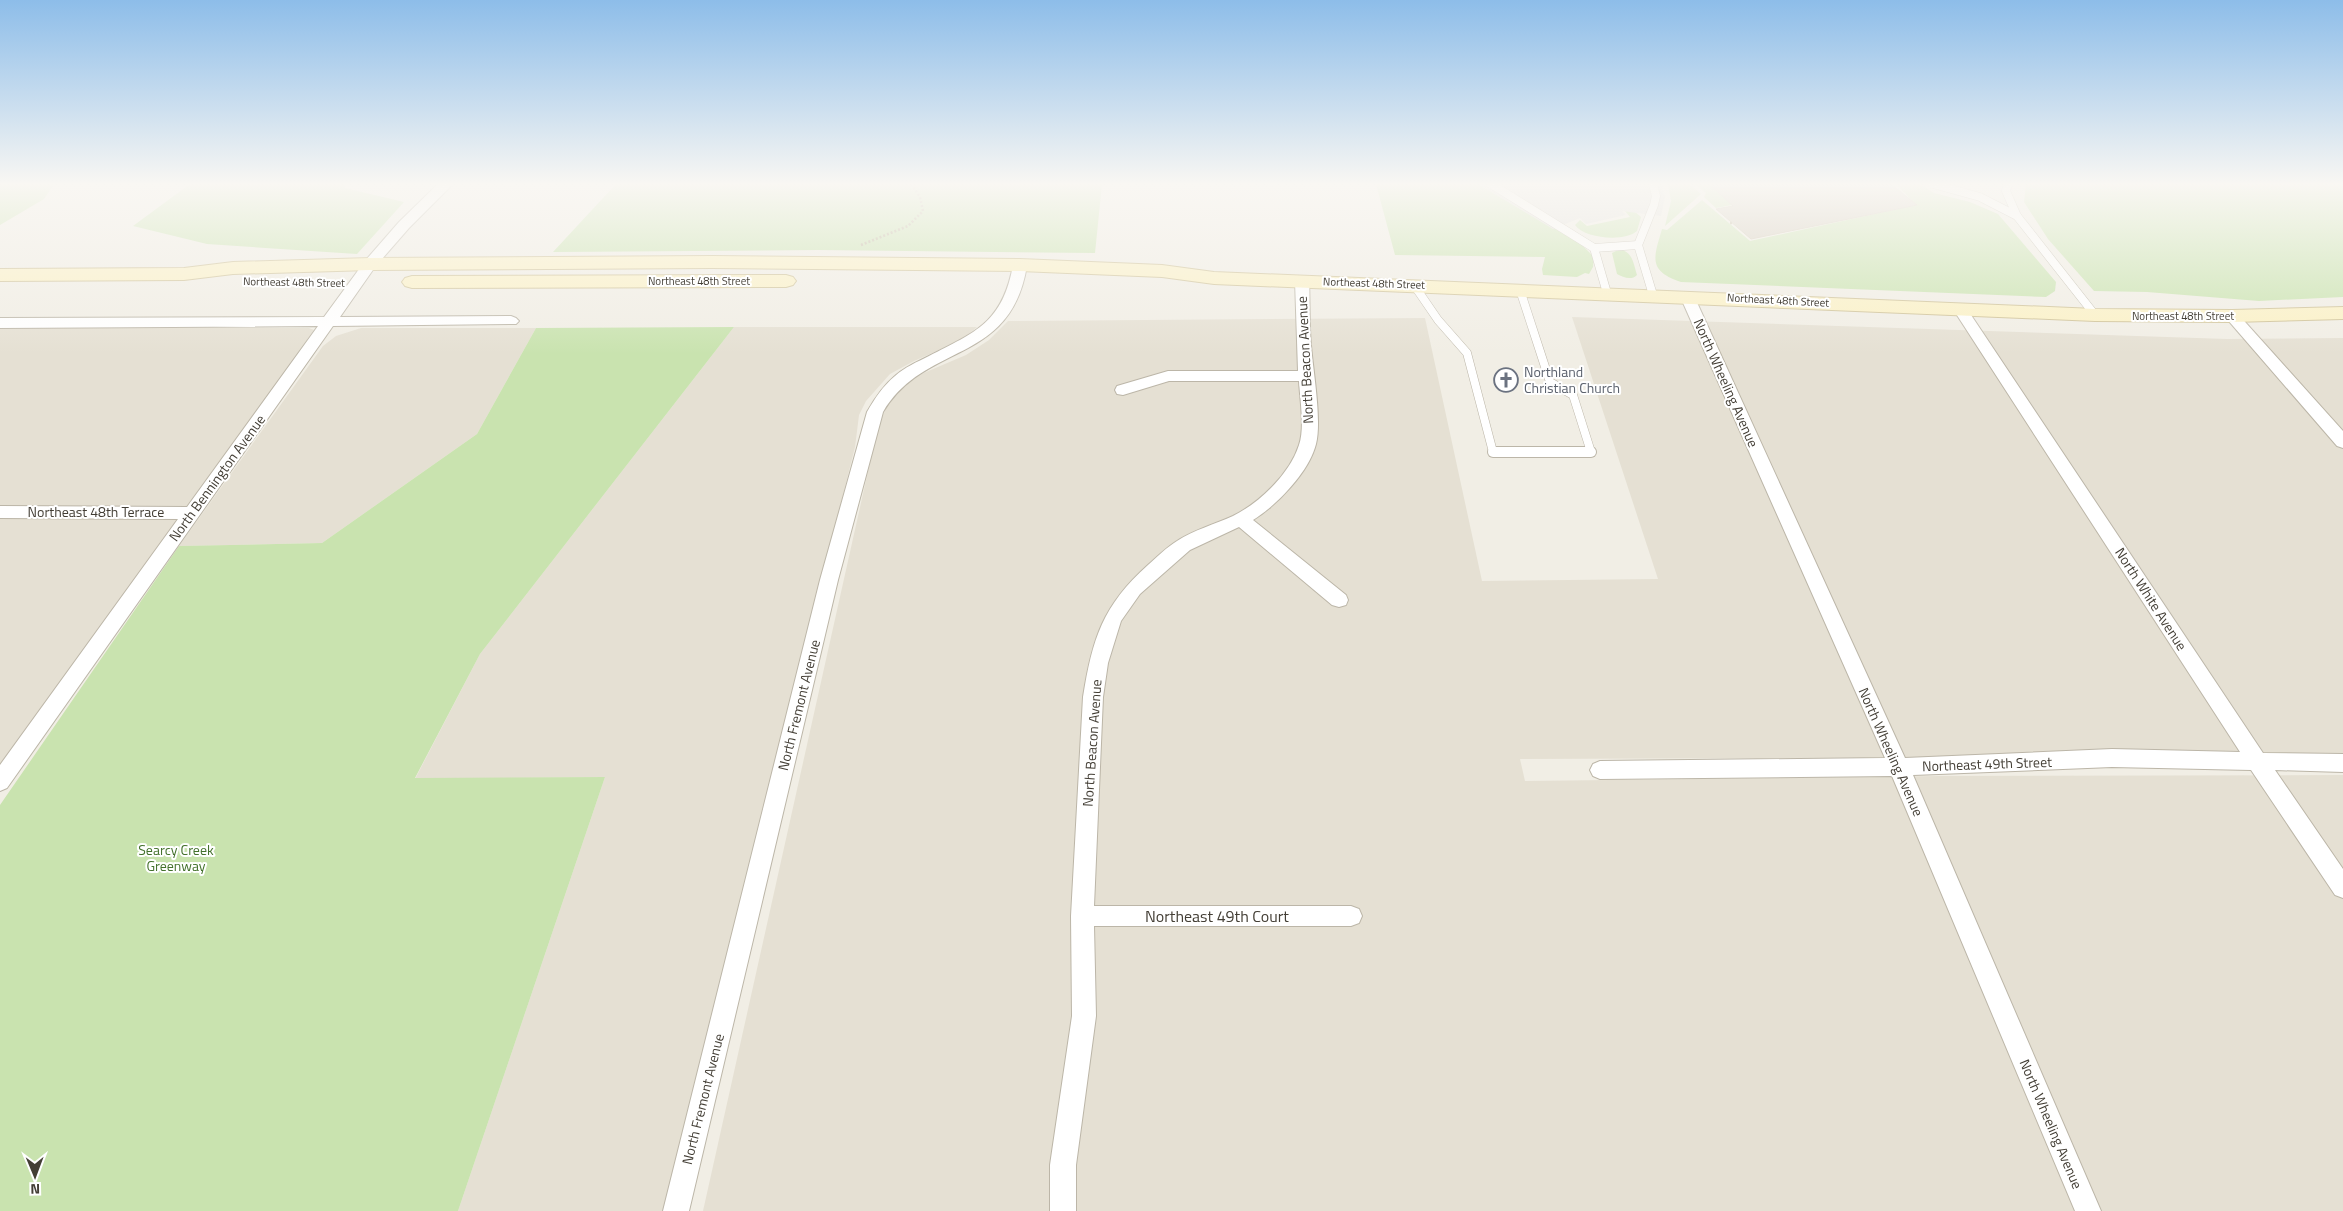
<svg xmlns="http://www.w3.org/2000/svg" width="2343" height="1211" font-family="'Titillium Web',sans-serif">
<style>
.residential{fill:#e5e0d3}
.green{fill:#c9e3af}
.parking{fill:#e2e0dd}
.building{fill:#d2cabb;stroke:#ccc2af}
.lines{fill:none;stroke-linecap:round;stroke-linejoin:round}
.lane-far1-casing{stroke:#bcb6a8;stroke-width:9}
.lane-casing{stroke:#bcb6a8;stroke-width:12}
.street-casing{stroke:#bcb6a8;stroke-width:2}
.secondary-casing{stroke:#cfc297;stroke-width:2}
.path{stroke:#bdb29a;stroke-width:2.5;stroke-dasharray:2 2;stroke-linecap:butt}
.lane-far1{stroke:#fff;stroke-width:8}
.lane{stroke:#fff;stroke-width:10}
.street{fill:#fff;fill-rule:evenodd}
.secondary{fill:#fbf1c5;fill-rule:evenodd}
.labels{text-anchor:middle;stroke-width:4;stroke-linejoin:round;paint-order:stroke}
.far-street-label{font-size:11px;fill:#433e35;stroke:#fff}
.street-label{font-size:14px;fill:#433e35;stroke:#fff}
.worship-label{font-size:14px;fill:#5b616d;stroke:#fff;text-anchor:start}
.park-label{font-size:14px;fill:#43712c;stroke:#fff}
.near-street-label{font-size:16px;fill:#433e35;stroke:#fff}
</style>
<rect width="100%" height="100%" fill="#f1eee5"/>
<g class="residential">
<path d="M1572 317 2227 339 2343 338V756L1520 759 1525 781 1939 776 2343 775V1211H703L879 422 889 403 902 388 919 375 966 355 989 340 1008 321 1425 318 1482 581 1658 579Z"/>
<path d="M734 327H977L962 340 914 361 890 374 866 401 859 415 855 447 664 1211H458L605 777 415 779 480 654Z"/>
<path d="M0 328H309L314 330 0 773Z"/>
<path d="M361 328H536L477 434 322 543 179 546 323 346 336 336Z"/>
</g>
<g class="green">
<path d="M0 184H54L44 199 0 225Z"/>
<path d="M190 184H343L345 188 404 202 357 254 207 244 133 226Z"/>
<path d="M616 184H1102L1095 253 818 250 553 252Z"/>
<path d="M1376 184H1478L1581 244 1594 257 1593 267 1589 274 1585 273 1577 277 1543 275 1542 269 1545 257 1395 255Z"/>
<path d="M1668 184H1690L1701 194 1665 226 1671 201Z"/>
<path d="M1695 184H1709L1732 205 1716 208 1704 197 1706 193Z"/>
<path d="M1896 184H1920L1934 193 1970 202 1998 214 2056 282 2055 291 2046 297 1681 282C1647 271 1654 257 1662 229L1667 230 1702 200 1750 241 1916 205Z"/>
<path d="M2026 184H2340L2343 186V297L2259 301 2147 292 2094 291 2048 239 2024 202Z"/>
<path d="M1625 211H1634L1641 217 1637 231C1625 242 1585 239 1575 225L1580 220 1587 226 1630 217Z"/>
<path d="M1620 249C1633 253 1633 262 1637 275 1631 281 1623 277 1617 274L1612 253Z"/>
<path d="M734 327 480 654 415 778 605 777 458 1211H0V805L179 546 322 543 477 434 536 328Z"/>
</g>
<path class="parking" d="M1478 184H1661L1665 197 1661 216 1622 211 1626 215 1586 224 1580 218 1553 229Z"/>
<path class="building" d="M1709 184H1891L1917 205 1751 239 1716 209 1733 206Z"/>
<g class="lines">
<g class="lane-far1-casing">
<g id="lane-far1">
<path d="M1491 184 1594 248 1607 293"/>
<path d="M1653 184 1656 196 1654 205 1638 245 1653 295"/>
<path d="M1933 184 1980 197 2017 216"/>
<path d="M2008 184 2006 191 2017 216 2095 315"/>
<path d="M1594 248 1638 245"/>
<path d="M1414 285 1438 320 1467 353 1493 452H1591L1573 395 1550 382 1520 290"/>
</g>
</g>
<g class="lane-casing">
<path id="lane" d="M1493 452H1591"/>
</g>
<g class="street-casing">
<g id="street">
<path d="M438 184H453L409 228 375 267 340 317 511 316 516 318 519 321 516 324 333 326 7 788 0 791V765L178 519 0 518V506L187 507 318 326 0 328V318L324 317 365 261 399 222Z"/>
<path d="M1020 261 1027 265C1011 366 925 341 883 412L838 580 689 1211H663L820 580 867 412C875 398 883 386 895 376 905 367 917 362 929 356 976 332 1003 322 1013 265Z"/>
<path d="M1302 276 1309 280C1310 302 1309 324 1311 345 1313 371 1322 420 1316 444 1309 472 1277 505 1253 520L1346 595 1348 600 1346 605 1339 607 1332 605 1239 527 1190 550 1140 594 1121 621 1108 663 1103 697 1094 906H1351L1359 909 1362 916 1359 923 1351 926H1094L1096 1016 1076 1165V1211H1050V1165L1072 1016 1071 916 1083 697C1092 639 1103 605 1148 565 1157 557 1167 547 1177 541 1194 530 1215 524 1233 516 1259 503 1290 474 1299 445 1305 428 1300 399 1299 381H1169L1123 395 1117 394 1115 390 1117 386 1168 371H1298L1295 280Z"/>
<path d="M1687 292 1694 296 1905 758 2112 749 2240 752 1953 309 1960 304 1967 309 2263 753 2343 754V772L2275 770 2343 869V898L2335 895 2251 770 2112 767 1913 775 2101 1211H2075L1892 776 1600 779 1593 776 1590 770 1593 764 1600 761 1885 758 1680 296Z"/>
<path d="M2232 311 2237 313 2343 431V448L2337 446 2227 319 2224 316Z"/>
</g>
</g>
<g class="secondary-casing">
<g id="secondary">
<path d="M712 256 1020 259 1162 265 1214 272 2095 309 2232 310 2343 307V319L2232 322 2095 321 1214 284 1162 277 1020 271 712 268 370 270 233 274 184 280 0 281V269L184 268 233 262 370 258Z"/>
<path d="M786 275 793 277 796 281 793 285 786 287 412 288 405 286 402 282 405 278 412 276Z"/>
</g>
</g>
<g class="path">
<path d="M1730 223H1732"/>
<path d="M861 245 908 226 923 211 920 197 911 184"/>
</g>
<use href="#lane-far1" class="lane-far1"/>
<use href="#lane" class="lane"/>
<use href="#street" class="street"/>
<use href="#secondary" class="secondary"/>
</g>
<linearGradient id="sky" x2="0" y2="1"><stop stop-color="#8dbde9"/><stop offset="0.52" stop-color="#f9f7f3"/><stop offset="1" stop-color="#f9f7f3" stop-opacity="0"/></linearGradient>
<rect width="2343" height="354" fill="url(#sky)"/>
<defs>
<g id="church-ring" transform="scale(1.25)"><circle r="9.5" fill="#fff" stroke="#6b7280" stroke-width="1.5"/><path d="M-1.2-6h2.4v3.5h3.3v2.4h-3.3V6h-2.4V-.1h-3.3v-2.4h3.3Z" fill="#6b7280"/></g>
</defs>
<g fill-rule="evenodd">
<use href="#church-ring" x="1506" y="380"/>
</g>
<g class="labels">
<g class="far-street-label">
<text x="699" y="285">Northeast 48th Street</text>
<text transform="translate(294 282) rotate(1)" y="4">Northeast 48th Street</text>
<text transform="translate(1374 283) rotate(2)" y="4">Northeast 48th Street</text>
<text transform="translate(1778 300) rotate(3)" y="4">Northeast 48th Street</text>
<text x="2183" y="320">Northeast 48th Street</text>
</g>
<g class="street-label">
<text transform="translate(1305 360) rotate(-93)" y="5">North Beacon Avenue</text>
<text transform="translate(1726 383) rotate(66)" y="5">North Wheeling Avenue</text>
<text transform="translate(217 478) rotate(-54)" y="5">North Bennington Avenue</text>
<text x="96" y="517">Northeast 48th Terrace</text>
<text transform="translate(2151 599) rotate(57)" y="5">North White Avenue</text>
<text transform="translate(799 705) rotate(-76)" y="5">North Fremont Avenue</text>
<text transform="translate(1092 743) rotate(-86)" y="5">North Beacon Avenue</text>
<text transform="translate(1891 752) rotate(66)" y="5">North Wheeling Avenue</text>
<text transform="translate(1987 764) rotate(-2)" y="5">Northeast 49th Street</text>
<text transform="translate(703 1099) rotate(-76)" y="5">North Fremont Avenue</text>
<text transform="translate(2051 1124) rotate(67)" y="5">North Wheeling Avenue</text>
</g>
<g class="worship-label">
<text x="1524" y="377">Northland<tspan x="1524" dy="16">Christian Church</tspan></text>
</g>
<g class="park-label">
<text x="176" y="855">Searcy Creek<tspan x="176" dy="16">Greenway</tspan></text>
</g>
<g class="near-street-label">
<text x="1217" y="922">Northeast 49th Court</text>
</g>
</g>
<g transform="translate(35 1176) rotate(179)" stroke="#ffffff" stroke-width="4" paint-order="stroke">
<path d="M0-4L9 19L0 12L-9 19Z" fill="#433e35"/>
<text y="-8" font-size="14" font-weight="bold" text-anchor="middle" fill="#433e35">N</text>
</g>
</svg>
